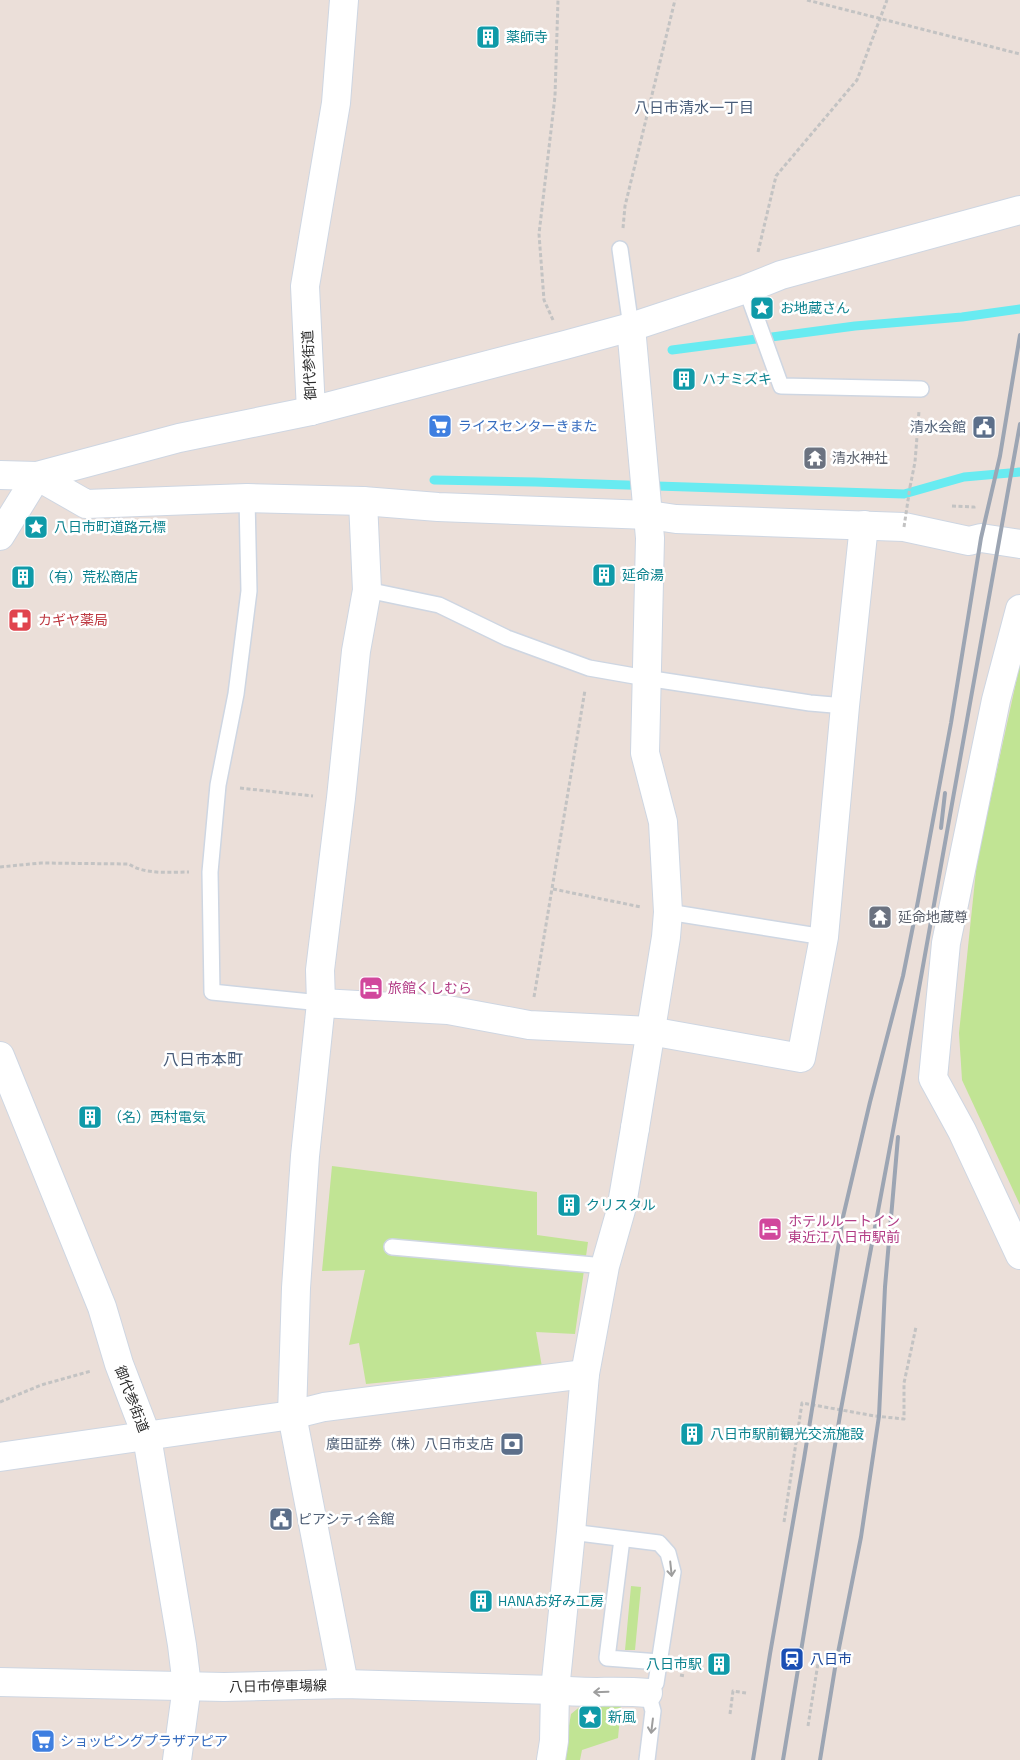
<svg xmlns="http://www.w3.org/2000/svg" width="1020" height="1760" font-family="'Space Grotesk','Noto Sans JP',sans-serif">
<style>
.green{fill:#c1e494}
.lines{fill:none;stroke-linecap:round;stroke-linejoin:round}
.stream{stroke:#68ebf1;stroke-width:9}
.lane-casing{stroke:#ced6e2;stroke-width:18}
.street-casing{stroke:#ced6e2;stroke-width:30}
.secondary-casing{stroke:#ced6e2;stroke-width:30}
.path{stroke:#c3c3c3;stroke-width:3;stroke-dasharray:4 2.5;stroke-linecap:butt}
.lane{stroke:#fff;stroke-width:15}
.street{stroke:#fff;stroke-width:28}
.secondary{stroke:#fff;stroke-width:28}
.rail{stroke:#9ca5b3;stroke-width:4}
.path-bridge{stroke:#c3c3c3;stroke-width:3;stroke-dasharray:4 2.5;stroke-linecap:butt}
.oneway{stroke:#9e9e9e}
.labels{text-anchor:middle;stroke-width:5;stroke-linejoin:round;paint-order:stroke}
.culture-label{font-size:14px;fill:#0d838f;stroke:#fff;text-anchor:start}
.street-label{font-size:14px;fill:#282828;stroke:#fff}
.shop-label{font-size:14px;fill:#366cbe;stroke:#fff;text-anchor:start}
.service-label{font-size:14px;fill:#4e5e75;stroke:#fff;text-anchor:end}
.worship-label{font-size:14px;fill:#5b616d;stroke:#fff;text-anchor:start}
.health-label{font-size:14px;fill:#be3a42;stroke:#fff;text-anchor:start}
.hotel-label{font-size:14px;fill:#b23c85;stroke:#fff;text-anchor:start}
.transit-label{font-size:14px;fill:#164399;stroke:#fff;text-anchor:start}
.neighbourhood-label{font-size:15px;fill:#485c79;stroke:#fff}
.quarter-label{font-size:16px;fill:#485c79;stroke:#fff}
</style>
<rect width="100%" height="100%" fill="#ebdfd9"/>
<g class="green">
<path d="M1020 664V1205L962 1080 959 1033 977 861Z"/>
<path d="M332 1166 537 1192V1235L588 1242 575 1334 536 1332 542 1367 366 1384 359 1343 349 1345 365 1270 322 1271Z"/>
<path d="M631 1586 641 1587 635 1650H625Z"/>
<path d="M582 1705 621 1706 618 1738 582 1750 580 1760H563L571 1714Z"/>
</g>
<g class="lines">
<g class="stream">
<path d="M672 350 855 326 962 317 1020 309"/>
<path d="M434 480 535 482 904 494 964 477 1020 472"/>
</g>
<g class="lane-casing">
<g id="lane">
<path d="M620 249 631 327"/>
<path d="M746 289 781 386 921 389"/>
<path d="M247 498 249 591 236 694 218 785 210 872 212 992 321 1003"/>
<path d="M367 590 439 605 507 638 589 668 646 678 810 703 845 706"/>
<path d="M668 912 824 937"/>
<path d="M392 1247 605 1266"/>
<path d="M571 1532 659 1543 668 1553 673 1572 656 1683 648 1693 653 1711 647 1760"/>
<path d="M622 1539 607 1658 659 1662"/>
</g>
</g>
<g class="street-casing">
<g id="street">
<path d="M631 327 650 538 645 753 663 822 668 912 666 937 635 1128"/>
<path d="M311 411 305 286 336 103 344 0"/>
<path d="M0 536 37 476 86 504 247 498 363 501 438 507 649 515 676 519 904 527 969 541 981 538 1020 544"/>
<path d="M321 1003 448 1010 529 1025 650 1031 801 1058 824 937 845 706 864 525"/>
<path d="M0 1056 102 1307 119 1364 147 1437 182 1645 187 1686"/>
<path d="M0 1457 292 1415 324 1407 585 1374"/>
<path d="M344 1684 292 1415 296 1288 305 1156 321 1003 320 970 341 798 356 651 367 590 363 501"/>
<path d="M555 1690C586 1694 617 1690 648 1693"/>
</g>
</g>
<g class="secondary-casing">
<g id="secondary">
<path d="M0 475 37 476 179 438 311 411 565 345 631 327 746 289 781 275 1020 210"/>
<path d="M1020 609 996 700 946 943 933 1078 962 1131 1020 1255"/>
<path d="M0 1682 224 1687 344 1684 555 1690"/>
<path d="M177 1760 187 1686"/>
<path d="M551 1760 554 1741 555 1690 571 1532 585 1374 605 1266 621 1210 635 1128"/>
</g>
</g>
<g class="path">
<path d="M807 0 1020 54"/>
<path d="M623 228 625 206 675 0"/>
<path d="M758 252 776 176 857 80 887 0"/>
<path d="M553 320 544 300 539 234 555 96 558 0"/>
<path d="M910 487 915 462 919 411"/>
<path d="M952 506 974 507V511"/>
<path d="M240 788 313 796"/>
<path d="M0 867 41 863 129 864C145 875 170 872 189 872"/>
<path d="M553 889 641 907"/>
<path d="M534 997 585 690"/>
<path d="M0 1402 41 1385 91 1371"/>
<path d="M784 1522 802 1403 875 1416 904 1419V1383L916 1327"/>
<path d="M680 1675 686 1676"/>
<path d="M730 1714 733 1691 746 1693"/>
<path d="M808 1726 818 1663"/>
</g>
<use href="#lane" class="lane"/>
<use href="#street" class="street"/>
<use href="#secondary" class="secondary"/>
<g class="rail">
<path d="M941 828 945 793"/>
<path d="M753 1760 770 1654 804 1459 843 1217 870 1102 903 976 918 901 951 723 981 538 1000 456 1020 335"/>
<path d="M783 1760 841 1409 904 1072 1020 424"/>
<path d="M820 1760 835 1668 861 1537 879 1416 885 1287 898 1137"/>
</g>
<path class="path-bridge" d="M904 527 910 487"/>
</g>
<defs><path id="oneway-shaft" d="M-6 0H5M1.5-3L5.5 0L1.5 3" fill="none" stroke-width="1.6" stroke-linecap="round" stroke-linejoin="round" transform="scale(1.25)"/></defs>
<g class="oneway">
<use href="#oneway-shaft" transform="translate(671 1569) rotate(84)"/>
<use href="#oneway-shaft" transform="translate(601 1692) rotate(178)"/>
<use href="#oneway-shaft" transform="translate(652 1726) rotate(97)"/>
</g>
<defs>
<g id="building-square" transform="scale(1.25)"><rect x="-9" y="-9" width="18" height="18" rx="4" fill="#0f9aa8" stroke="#fff"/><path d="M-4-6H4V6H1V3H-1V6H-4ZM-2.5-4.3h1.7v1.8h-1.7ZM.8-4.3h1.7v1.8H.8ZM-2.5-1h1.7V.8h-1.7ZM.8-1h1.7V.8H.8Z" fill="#fff"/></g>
<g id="sight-square" transform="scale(1.25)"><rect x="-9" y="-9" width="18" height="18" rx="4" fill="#0f9aa8" stroke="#fff"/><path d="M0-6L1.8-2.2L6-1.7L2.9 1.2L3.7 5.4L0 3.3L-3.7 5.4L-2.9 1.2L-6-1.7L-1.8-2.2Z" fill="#fff"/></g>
<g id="supermarket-square" transform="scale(1.25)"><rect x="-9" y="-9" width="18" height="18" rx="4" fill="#3f7fe0" stroke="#fff"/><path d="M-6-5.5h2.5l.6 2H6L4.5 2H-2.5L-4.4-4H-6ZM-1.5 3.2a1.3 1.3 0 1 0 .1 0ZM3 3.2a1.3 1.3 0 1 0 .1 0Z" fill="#fff"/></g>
<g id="civic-square" transform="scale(1.25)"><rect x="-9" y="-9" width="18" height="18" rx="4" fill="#5c6f8a" stroke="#fff"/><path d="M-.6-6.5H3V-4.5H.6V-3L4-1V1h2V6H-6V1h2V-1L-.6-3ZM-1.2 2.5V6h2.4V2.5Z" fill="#fff"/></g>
<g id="temple-square" transform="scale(1.25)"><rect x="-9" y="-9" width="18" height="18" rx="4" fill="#6b7280" stroke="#fff"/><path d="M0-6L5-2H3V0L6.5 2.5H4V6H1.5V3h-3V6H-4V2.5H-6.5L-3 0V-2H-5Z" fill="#fff"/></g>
<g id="pharmacy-square" transform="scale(1.25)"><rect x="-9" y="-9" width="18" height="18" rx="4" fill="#e0444e" stroke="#fff"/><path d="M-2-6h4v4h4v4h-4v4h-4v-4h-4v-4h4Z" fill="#fff"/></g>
<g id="hotel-square" transform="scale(1.25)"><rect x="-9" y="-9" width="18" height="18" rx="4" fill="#d1479c" stroke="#fff"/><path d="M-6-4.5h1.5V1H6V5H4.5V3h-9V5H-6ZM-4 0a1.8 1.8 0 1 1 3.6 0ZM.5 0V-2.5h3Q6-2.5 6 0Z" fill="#fff"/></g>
<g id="bank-square" transform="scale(1.25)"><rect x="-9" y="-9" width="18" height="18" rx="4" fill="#5c6f8a" stroke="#fff"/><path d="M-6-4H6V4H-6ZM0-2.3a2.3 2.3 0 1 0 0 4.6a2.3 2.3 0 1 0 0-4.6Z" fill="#fff"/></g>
<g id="station-square" transform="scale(1.25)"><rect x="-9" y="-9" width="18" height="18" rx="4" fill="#1a4fb4" stroke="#fff"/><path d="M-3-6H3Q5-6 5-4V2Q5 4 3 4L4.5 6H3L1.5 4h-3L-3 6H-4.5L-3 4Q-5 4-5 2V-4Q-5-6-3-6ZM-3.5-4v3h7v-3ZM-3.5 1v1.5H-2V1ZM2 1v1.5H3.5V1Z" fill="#fff"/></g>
</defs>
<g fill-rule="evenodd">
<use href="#building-square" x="488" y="37"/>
<use href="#sight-square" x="762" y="308"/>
<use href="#building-square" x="684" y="379"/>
<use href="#supermarket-square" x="440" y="426"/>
<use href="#civic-square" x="984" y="427"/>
<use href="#temple-square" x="815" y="458"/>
<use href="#sight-square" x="36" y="527"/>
<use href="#building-square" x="604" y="575"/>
<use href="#building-square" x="23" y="577"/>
<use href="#pharmacy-square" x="20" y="620"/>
<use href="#temple-square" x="880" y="917"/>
<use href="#hotel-square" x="371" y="988"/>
<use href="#building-square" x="90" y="1117"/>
<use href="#building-square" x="569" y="1205"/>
<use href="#hotel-square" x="770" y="1229"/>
<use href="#building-square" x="692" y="1434"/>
<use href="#bank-square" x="512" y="1444"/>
<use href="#civic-square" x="281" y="1519"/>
<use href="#building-square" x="481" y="1601"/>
<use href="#station-square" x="792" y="1659"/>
<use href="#building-square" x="719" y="1664"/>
<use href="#sight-square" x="590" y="1717"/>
<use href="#supermarket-square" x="43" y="1741"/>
</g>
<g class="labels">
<g class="culture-label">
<text x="506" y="42">薬師寺</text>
<text x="780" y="313">お地蔵さん</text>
<text x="702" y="384">ハナミズキ</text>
<text x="54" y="532">八日市町道路元標</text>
<text x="622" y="580">延命湯</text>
<text x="40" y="582">（有）荒松商店</text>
<text x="108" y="1122">（名）西村電気</text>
<text x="586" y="1210">クリスタル</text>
<text x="710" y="1439">八日市駅前観光交流施設</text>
<text x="498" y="1606">HANAお好み工房</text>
<text x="702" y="1669" text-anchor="end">八日市駅</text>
<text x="608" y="1722">新風</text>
</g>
<g class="street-label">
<text transform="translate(309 365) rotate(-93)" y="5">御代参街道</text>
<text transform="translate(132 1399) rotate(69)" y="5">御代参街道</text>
<text transform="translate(278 1686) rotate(-1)" y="5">八日市停車場線</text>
</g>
<g class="shop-label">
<text x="458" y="431">ライスセンターきまた</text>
<text x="60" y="1746">ショッピングプラザアピア</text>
</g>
<g class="service-label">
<text x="966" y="432">清水会館</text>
<text x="494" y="1449">廣田証券（株）八日市支店</text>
<text x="298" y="1524" text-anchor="start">ピアシティ会館</text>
</g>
<g class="worship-label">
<text x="832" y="463">清水神社</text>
<text x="898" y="922">延命地蔵尊</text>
</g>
<g class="health-label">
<text x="38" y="625">カギヤ薬局</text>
</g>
<g class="hotel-label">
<text x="388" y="993">旅館くしむら</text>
<text x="788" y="1226">ホテルルートイン<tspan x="788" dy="16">東近江八日市駅前</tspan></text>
</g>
<g class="transit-label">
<text x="810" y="1664">八日市</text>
</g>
<g class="neighbourhood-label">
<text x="694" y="113">八日市清水一丁目</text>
</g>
<g class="quarter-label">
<text x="203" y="1065">八日市本町</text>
</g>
</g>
</svg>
